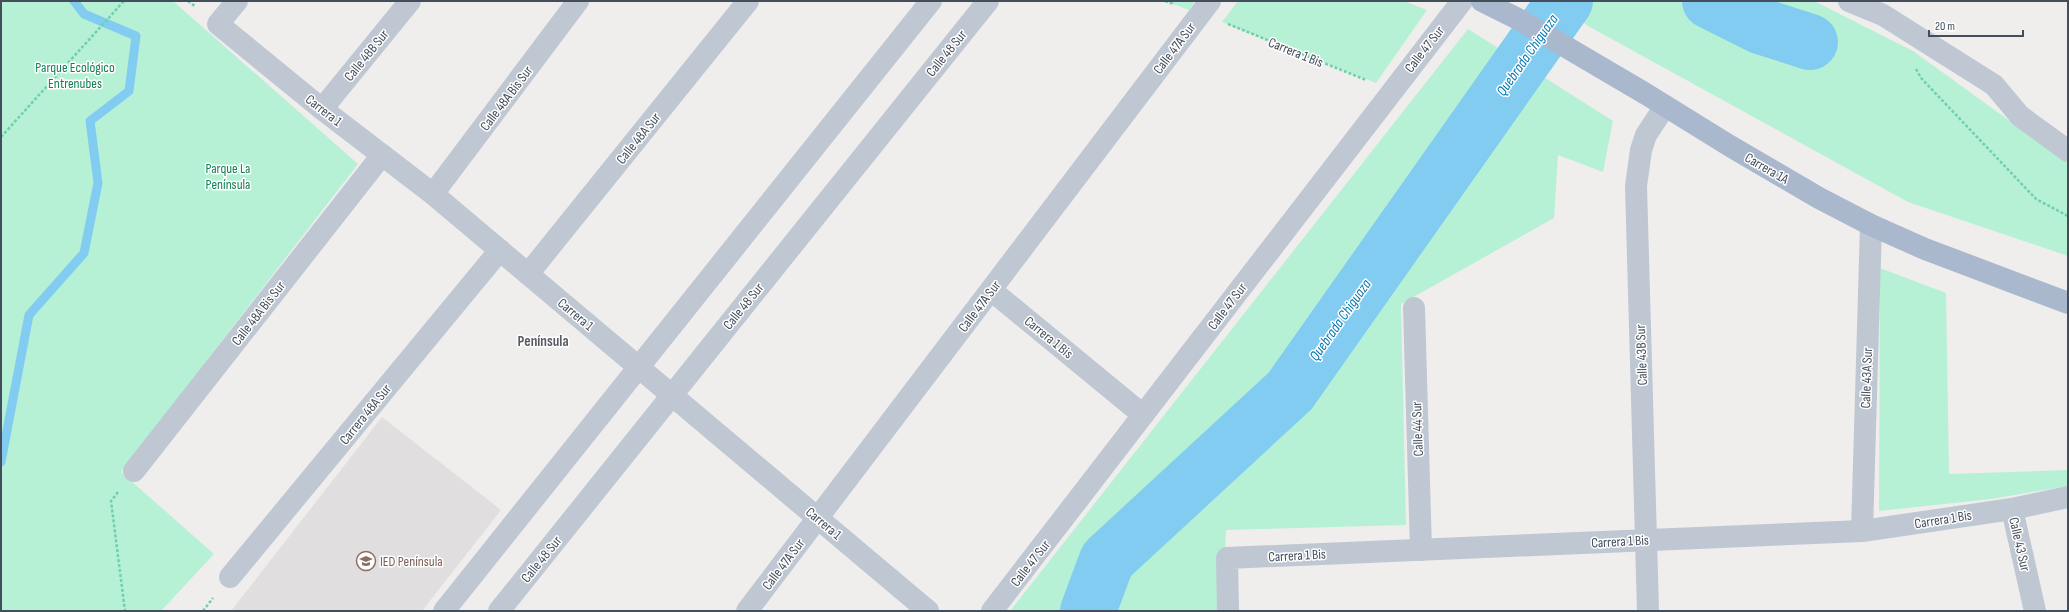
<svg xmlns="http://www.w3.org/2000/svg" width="2069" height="612" font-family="'Sofia Sans Condensed',sans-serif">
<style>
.education{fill:#e1dedf}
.green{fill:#b7f1d5}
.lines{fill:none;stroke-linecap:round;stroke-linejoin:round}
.stream{stroke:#82ccf1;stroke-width:9}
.river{stroke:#82ccf1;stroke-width:56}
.path{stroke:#6ed1ac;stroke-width:2.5;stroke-dasharray:3 2;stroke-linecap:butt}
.minor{stroke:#bfc7d3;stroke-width:22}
.major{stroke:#aab8ce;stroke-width:22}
.labels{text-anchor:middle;stroke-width:3;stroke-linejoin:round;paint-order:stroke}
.street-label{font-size:14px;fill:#444e5b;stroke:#fff}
.park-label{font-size:14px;fill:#118056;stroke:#fff}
.education-label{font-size:14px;fill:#785e54;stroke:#fff;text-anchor:start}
.water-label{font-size:15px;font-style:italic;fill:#0477af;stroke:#fff}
.neighbourhood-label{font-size:15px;font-weight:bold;fill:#595c62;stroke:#fff}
</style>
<rect width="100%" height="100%" fill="#f0eded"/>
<path class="education" d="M382 417 501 510 422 611H231Z"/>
<g class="green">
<path d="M1 1H173L358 164 121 472 214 554 161 611H1Z"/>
<path d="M1165 1H1195L1189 10Z"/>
<path d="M1238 1H1404L1427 10 1376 83 1222 22Z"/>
<path d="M1556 1H1814L1913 51 2068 163V256L1908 202 1588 26Z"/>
<path d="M1468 29 1613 121 1603 172 1558 155 1554 218 1401 304 1406 525 1226 530 1222 611H1010Z"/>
<path d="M1880 268 1946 293 1949 474 2068 470V486L1991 499 1879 511Z"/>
</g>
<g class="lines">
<path class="stream" d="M1 462 29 315 84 253 98 183 90 121 129 91 136 36 84 14 74 1"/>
<g class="river">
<path d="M1710 1 1760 26 1810 42"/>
<path d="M1088 611 1107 560 1290 391 1565 1"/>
</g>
<g class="path">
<path d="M188 1 196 7"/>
<path d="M1165 1 1174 4"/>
<path d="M1228 24 1366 80"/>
<path d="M1916 69 1921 78 2036 199 2068 216"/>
<path d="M1 137 124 1"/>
<path d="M118 492 111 501 125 611"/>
<path d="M203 611 213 598"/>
</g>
<g class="minor">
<path d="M237 1 218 24 322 109 433 194 928 611"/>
<path d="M1849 1 1883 15 1994 85 2020 116 2068 151"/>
<path d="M322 109 410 1"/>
<path d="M433 194 578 1"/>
<path d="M528 274 748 1"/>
<path d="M991 290 1143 415"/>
<path d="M1414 308 1421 550"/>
<path d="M134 471 382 155"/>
<path d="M1862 531 1871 225"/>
<path d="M230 577 500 250"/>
<path d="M444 611 931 1"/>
<path d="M499 611 988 1"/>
<path d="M747 611 1210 1"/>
<path d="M992 611 1462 1"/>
<path d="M1228 611 1227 558 1862 531 2012 509"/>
<path d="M1648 611 1636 186 1641 150 1646 135 1665 106"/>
<path d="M2035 611 2012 509 2068 497"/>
</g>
<path class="major" d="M1482 1 1520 20 1646 94 1730 146 1819 198 1871 225 1925 249 2068 303"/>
</g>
<defs>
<g id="school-ring" transform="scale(1)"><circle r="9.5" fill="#fff" stroke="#8d6e63" stroke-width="1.5"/><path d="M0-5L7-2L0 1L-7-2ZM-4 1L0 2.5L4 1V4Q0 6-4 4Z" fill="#8d6e63"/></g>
</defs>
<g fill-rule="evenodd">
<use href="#school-ring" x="366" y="561"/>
</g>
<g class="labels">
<g class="street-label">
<text transform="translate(1174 48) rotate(-53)" y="5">Calle 47A Sur</text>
<text transform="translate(1424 49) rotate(-52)" y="5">Calle 47 Sur</text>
<text transform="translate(1296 52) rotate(22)" y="5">Carrera 1 Bis</text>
<text transform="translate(946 53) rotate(-51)" y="5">Calle 48 Sur</text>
<text transform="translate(366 55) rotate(-51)" y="5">Calle 48B Sur</text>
<text transform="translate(506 98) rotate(-53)" y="5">Calle 48A Bis Sur</text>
<text transform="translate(324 110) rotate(38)" y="5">Carrera 1</text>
<text transform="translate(638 138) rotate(-51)" y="5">Calle 48A Sur</text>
<text transform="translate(1767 168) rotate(30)" y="5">Carrera 1A</text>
<text transform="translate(743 306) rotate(-51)" y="5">Calle 48 Sur</text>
<text transform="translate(979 306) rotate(-53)" y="5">Calle 47A Sur</text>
<text transform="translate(1227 306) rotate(-53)" y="5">Calle 47 Sur</text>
<text transform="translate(258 313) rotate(-52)" y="5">Calle 48A Bis Sur</text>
<text transform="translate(576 314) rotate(40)" y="5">Carrera 1</text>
<text transform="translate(1049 337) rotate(39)" y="5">Carrera 1 Bis</text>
<text transform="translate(1641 355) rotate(-92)" y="5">Calle 43B Sur</text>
<text transform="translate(1866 378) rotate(-88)" y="5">Calle 43A Sur</text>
<text transform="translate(365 414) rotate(-51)" y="5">Carrera 48A Sur</text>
<text transform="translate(1417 429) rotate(-92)" y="5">Calle 44 Sur</text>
<text transform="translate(1943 519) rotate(-9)" y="5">Carrera 1 Bis</text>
<text transform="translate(824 523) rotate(40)" y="5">Carrera 1</text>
<text transform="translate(1620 541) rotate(-3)" y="5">Carrera 1 Bis</text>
<text transform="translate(2020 544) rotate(77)" y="5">Calle 43 Sur</text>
<text transform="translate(1297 555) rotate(-3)" y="5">Carrera 1 Bis</text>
<text transform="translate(541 559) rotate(-51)" y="5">Calle 48 Sur</text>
<text transform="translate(1030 563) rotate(-52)" y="5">Calle 47 Sur</text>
<text transform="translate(783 564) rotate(-53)" y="5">Calle 47A Sur</text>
</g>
<g class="park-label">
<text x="75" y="72">Parque Ecológico<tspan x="75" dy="16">Entrenubes</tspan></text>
<text x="228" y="173">Parque La<tspan x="228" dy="16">Península</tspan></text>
</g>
<g class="education-label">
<text x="380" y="566">IED Península</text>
</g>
<g class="water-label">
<text transform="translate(1527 55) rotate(-55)" y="5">Quebrada Chiguaza</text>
<text transform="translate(1340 320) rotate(-55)" y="5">Quebrada Chiguaza</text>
</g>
<g class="neighbourhood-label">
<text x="543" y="346">Península</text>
</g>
</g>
<rect width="2069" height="612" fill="none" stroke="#444e5b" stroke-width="4"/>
<path d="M1929 30v6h94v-6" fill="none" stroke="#444e5b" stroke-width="2"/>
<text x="1935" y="30" font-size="12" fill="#444e5b" stroke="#ffffff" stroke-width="3" paint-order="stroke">20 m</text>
</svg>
